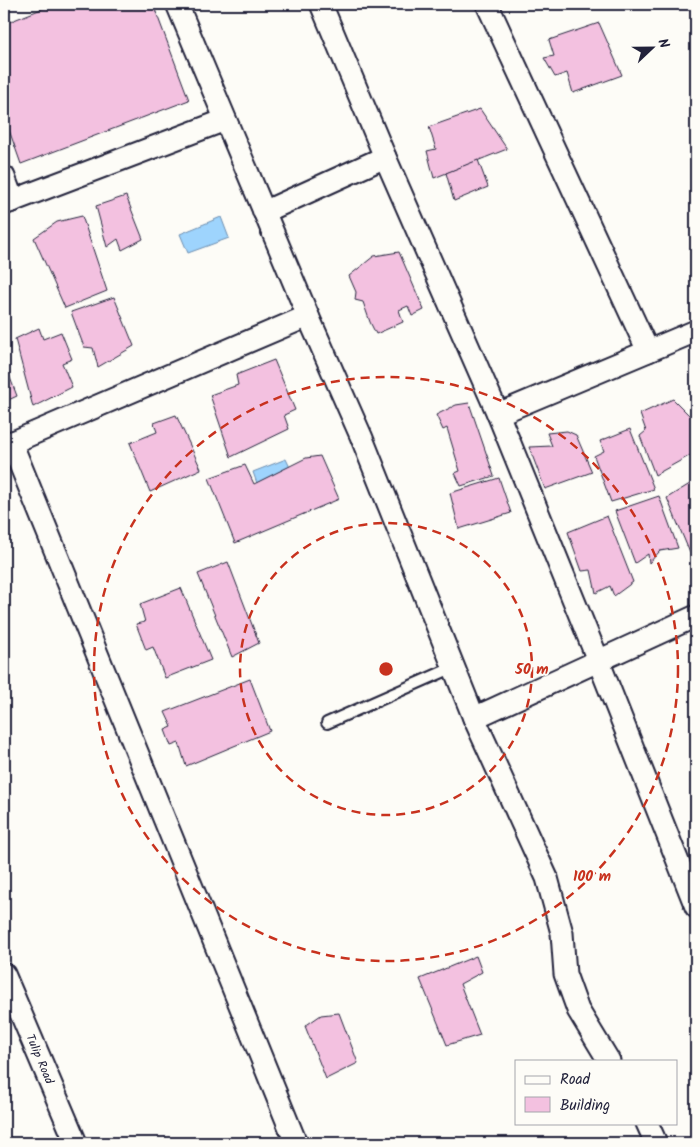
<svg xmlns="http://www.w3.org/2000/svg" width="700" height="1147" font-family="Kalam,sans-serif">
<style>
.water{fill:#9ed4fd;stroke:#6c8daf}
.building{fill:#f3c1e0;stroke:#22223b}
.lines{fill:none;stroke-linecap:round;stroke-linejoin:round}
.lane-casing{stroke:#22223b;stroke-width:14}
.street-casing{stroke:#22223b;stroke-width:25}
.lane{stroke:#fdfcf7;stroke-width:10}
.street{stroke:#fdfcf7;stroke-width:21}
.ring{fill:none;stroke:#c8321e;stroke-width:2.5;stroke-dasharray:9 6}
.labels{text-anchor:middle;stroke-width:4;stroke-linejoin:round;paint-order:stroke}
.street-label{font-size:12px;fill:#22223b;stroke:#fdfcf7}
.centre{fill:#c8321e;stroke:#fdfcf7;stroke-width:2.5}
.ring-label{font-size:15px;text-anchor:middle;font-weight:bold;fill:#c8321e;stroke:#fdfcf7;stroke-width:4;stroke-linejoin:round;paint-order:stroke}
</style>
<rect width="100%" height="100%" fill="#fdfcf7"/>
<filter id="ink" filterUnits="userSpaceOnUse"><feTurbulence type="fractalNoise" baseFrequency=".02" numOctaves="2"/><feDisplacementMap in="SourceGraphic" scale="10" xChannelSelector="R" yChannelSelector="G"/><feConvolveMatrix kernelMatrix="1 2 1 2 8 2 1 2 1" color-interpolation-filters="sRGB"/></filter>
<g filter="url(#ink)">
<g class="water">
<path d="M221 217 229 238 188 253 180 234Z"/>
<path d="M286 459 294 476 260 492 253 472Z"/>
</g>
<g class="building">
<path d="M54 4H153L189 100 21 164 4 116V24Z"/>
<path d="M599 23 622 75 573 93 567 73 555 77 544 58 554 56 549 40Z"/>
<path d="M480 109 507 149 434 178 427 151 436 149 429 127Z"/>
<path d="M478 160 488 187 454 201 446 173Z"/>
<path d="M126 196 143 239 122 250 118 239 107 247 96 206Z"/>
<path d="M82 216 107 291 65 308 34 238 57 222Z"/>
<path d="M399 252 424 310 412 316 408 306 399 310 403 322 376 334 370 322 363 302 355 300 356 292 349 276 374 256Z"/>
<path d="M114 297 134 346 98 367 93 348 84 347 71 312Z"/>
<path d="M39 328 43 339 61 332 72 359 62 363 72 387 33 407 15 339Z"/>
<path d="M274 360 295 410 284 415 289 429 231 457 210 395 238 385 236 375Z"/>
<path d="M4 362 17 396 4 402Z"/>
<path d="M673 399 694 420 696 452 655 475 640 436 646 431 640 414Z"/>
<path d="M469 403 494 476 461 486 455 473 460 471 447 428 443 430 436 415 456 405Z"/>
<path d="M176 415 201 469 150 492 130 443 157 432 154 423Z"/>
<path d="M630 429 654 489 611 502 594 456 604 451 600 441Z"/>
<path d="M567 431 576 435 592 472 545 489 529 447 552 446 547 433Z"/>
<path d="M320 456 339 499 235 543 209 478 245 465 254 484 306 458Z"/>
<path d="M499 478 511 513 459 529 450 493Z"/>
<path d="M693 482H696V551L690 553 667 498Z"/>
<path d="M659 496 678 548 660 551 649 563 648 554 635 563 615 511Z"/>
<path d="M607 516 633 582 614 596 610 586 596 593 591 570 582 571 568 532Z"/>
<path d="M228 562 259 643 232 657 198 574Z"/>
<path d="M181 588 211 660 165 678 153 647 146 650 136 624 145 622 140 604Z"/>
<path d="M250 679 270 731 186 766 179 743 171 746 165 730 172 727 165 712Z"/>
<path d="M476 956 482 972 460 984 480 1035 447 1045 420 979Z"/>
<path d="M339 1013 358 1063 326 1079 305 1026 321 1015Z"/>
<path d="M696 1105V1125L690 1108Z"/>
</g>
<g class="lines">
<g class="lane-casing">
<path id="lane" d="M327 723 454 667"/>
</g>
<g class="street-casing">
<g id="street">
<path d="M177 4 308 316 361 436 474 718 547 878 562 933 565 974 578 1010 609 1061"/>
<path d="M321 4 385 157 498 414 598 660 696 907"/>
<path d="M487 4 648 351"/>
<path d="M4 177 13 201"/>
<path d="M4 204 225 120"/>
<path d="M264 212 385 157"/>
<path d="M498 414 696 331"/>
<path d="M11 442 296 1143"/>
<path d="M4 446 308 316"/>
<path d="M474 718 696 616"/>
<path d="M4 974 76 1143"/>
<path d="M647 1123 656 1143"/>
</g>
</g>
<use href="#lane" class="lane"/>
<use href="#street" class="street"/>
</g>
</g>
<g class="ring">
<circle cx="386" cy="669" r="146"/>
<circle cx="386" cy="669" r="292"/>
</g>
<g class="labels">
<g class="street-label">
<text transform="translate(40 1059) rotate(67)" y="4">Tulip Road</text>
</g>
</g>
<circle cx="386" cy="669" r="8" class="centre"/>
<g class="ring-label">
<text x="532" y="674">50 m</text>
<text x="592" y="881">100 m</text>
</g>
<rect width="700" height="1147" fill="none" stroke="#fdfcf7" stroke-width="20"/>
<rect x="10" y="10" width="680" height="1127" fill="none" stroke="#22223b" stroke-width="2" filter="url(#ink)"/>
<rect x="515" y="1060" width="162" height="65" fill="#fdfcf7" stroke="#a5a5ac"/>
<rect x="525" y="1076" width="25" height="8" fill="#fdfcf7" stroke="#a5a5ac"/>
<text x="560" y="1084" font-size="15" fill="#22223b">Road</text>
<rect x="525" y="1097" width="25" height="15" fill="#f3c1e0" stroke="#a5a5ac"/>
<text x="560" y="1110" font-size="15" fill="#22223b">Building</text>
<g transform="translate(652 48) rotate(68)" stroke="#fdfcf7" stroke-width="4" paint-order="stroke">
<path d="M0-4L9 19L0 12L-9 19Z" fill="#22223b"/>
<text y="-8" font-size="14" font-weight="bold" text-anchor="middle" fill="#22223b">N</text>
</g>
</svg>
